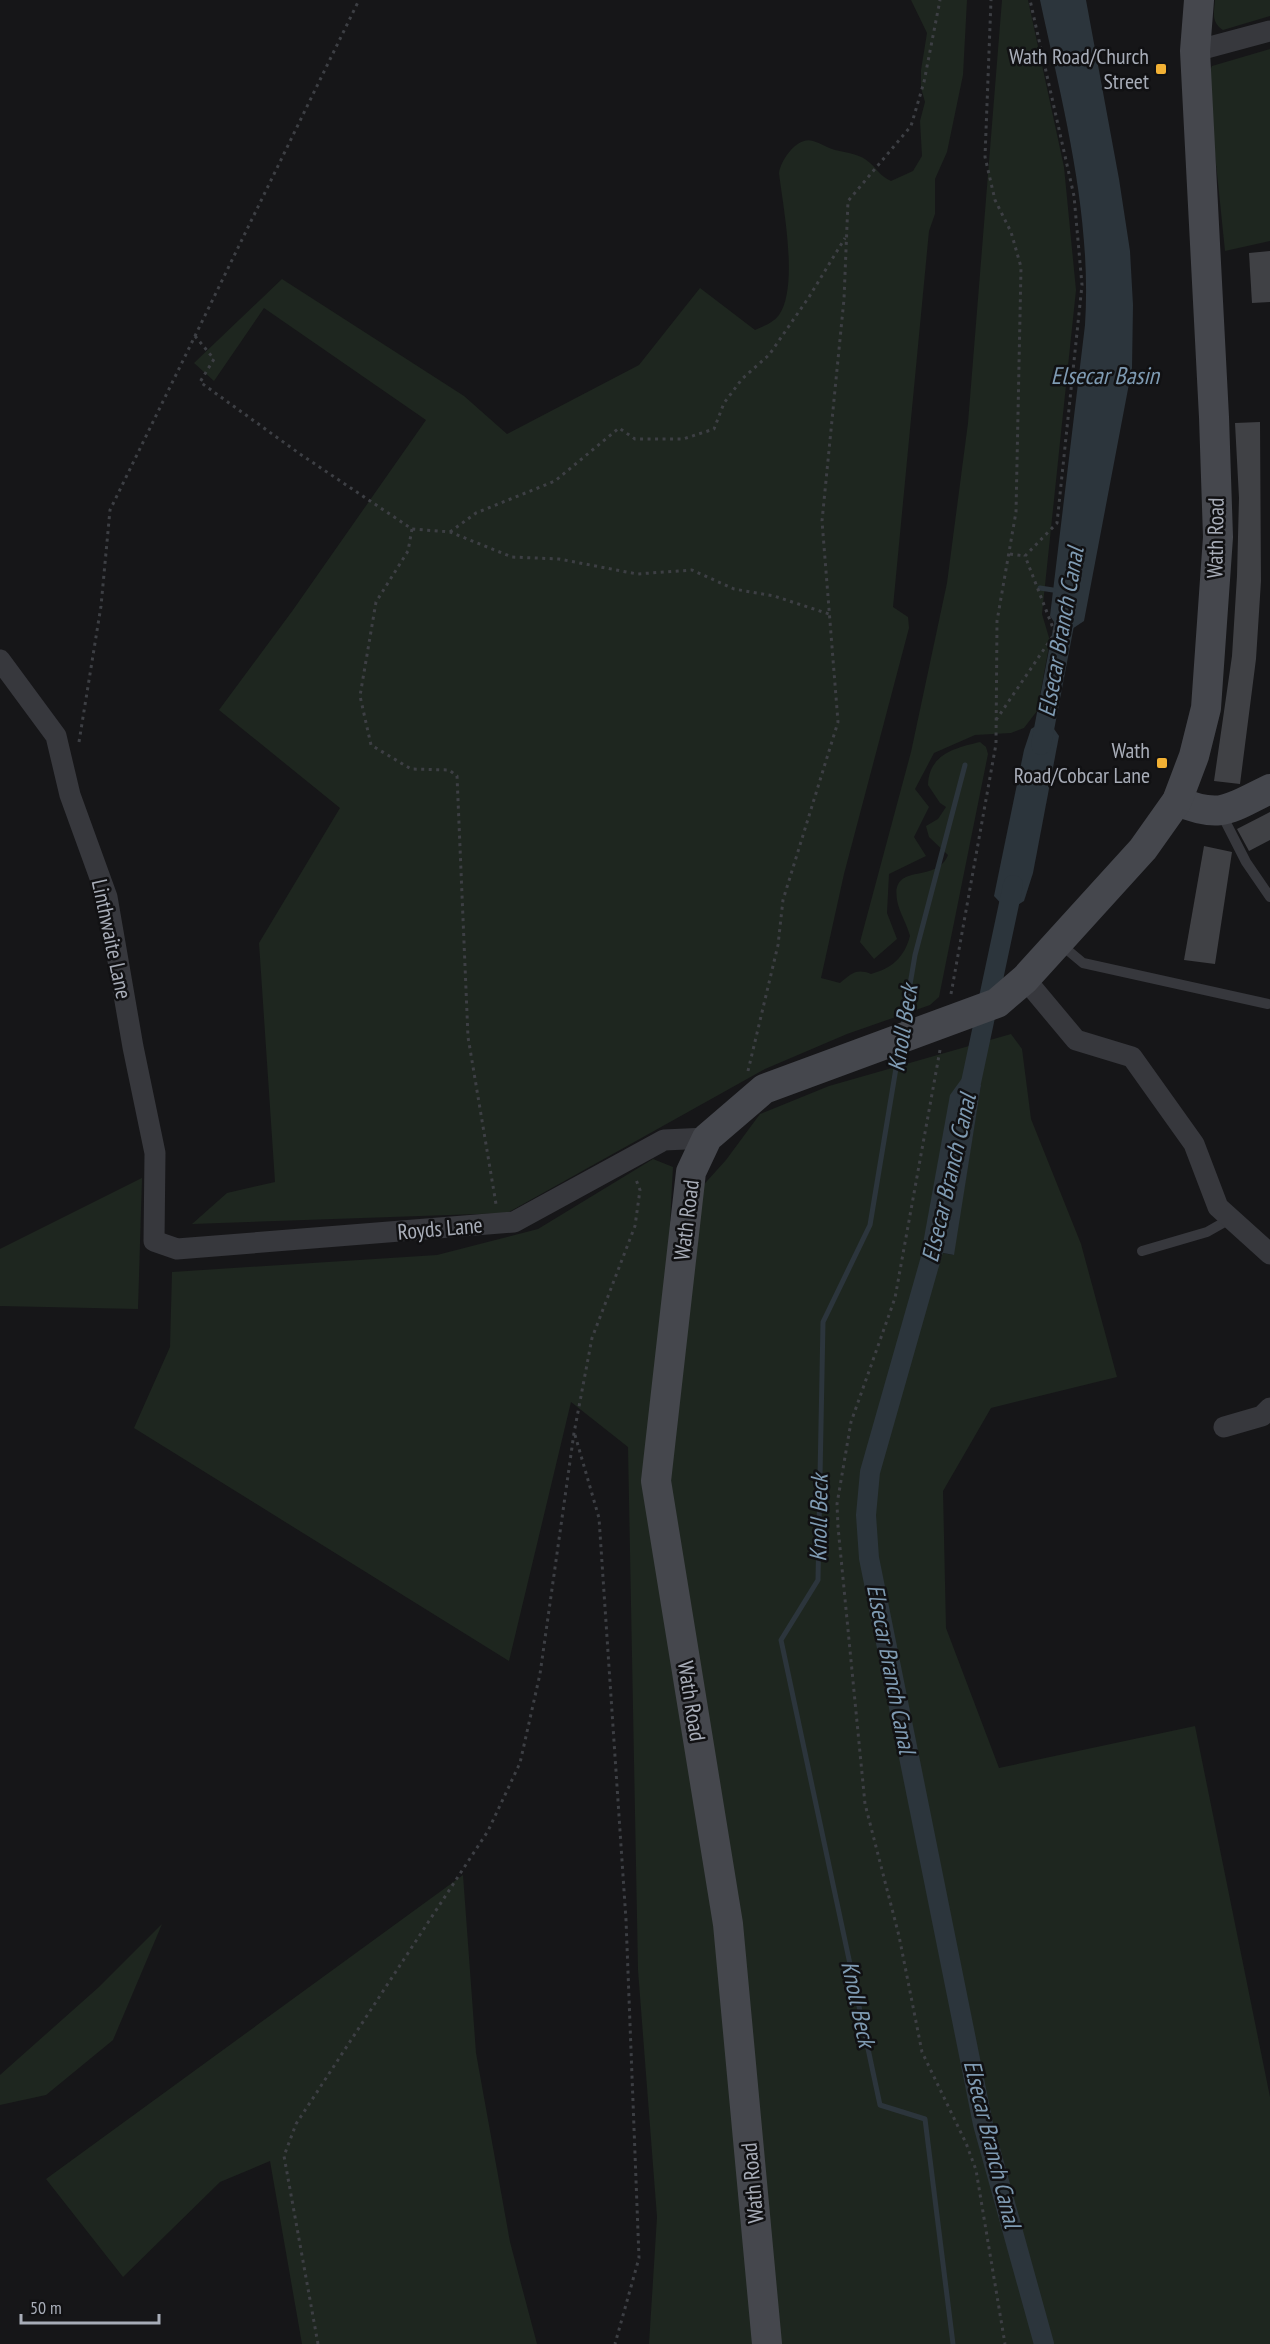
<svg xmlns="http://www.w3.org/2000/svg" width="1270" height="2344" font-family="'PT Sans Narrow',sans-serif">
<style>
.green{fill:#1e261f;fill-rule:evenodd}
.water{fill:#2c353c}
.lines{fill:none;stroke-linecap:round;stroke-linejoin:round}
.stream{stroke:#2c353c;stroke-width:5}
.canal{stroke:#2c353c;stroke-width:20}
.building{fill:#404145}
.path{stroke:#3d3f44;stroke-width:3;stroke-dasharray:3 4.5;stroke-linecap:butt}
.lane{stroke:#37383d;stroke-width:10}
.street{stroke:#37383d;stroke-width:21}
.secondary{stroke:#45474d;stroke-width:30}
.poi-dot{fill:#f2b134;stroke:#111113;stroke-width:2}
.labels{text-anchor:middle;stroke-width:5;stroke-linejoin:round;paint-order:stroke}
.poi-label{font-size:22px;fill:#a8adb8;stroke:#111113;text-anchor:end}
.street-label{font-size:22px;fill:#a8adb8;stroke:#111113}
.water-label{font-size:24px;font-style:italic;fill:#7f9bb3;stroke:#111113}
</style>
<rect width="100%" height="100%" fill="#161618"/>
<g class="green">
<path d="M911 0H967L963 75 947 152 935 179V214L929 231 893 607 908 617 909 628 844 874 821 978 840 983C851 974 856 968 871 974 892 968 904 958 910 936 907 924 899 912 897 900 891 861 936 885 948 855L929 837 926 826 938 819 946 807 940 803 928 785C929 754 955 748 980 742L986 747 988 754 939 997 930 1005 847 1034 765 1069 507 1213 192 1224 227 1193 275 1182 259 943 340 808 219 710 293 610 426 420 264 308 214 381 194 363 282 279 464 396 507 434 639 365 700 288 755 330C764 326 773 323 779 315 799 286 783 207 779 173 781 160 797 136 813 141 821 143 827 148 835 150 847 153 861 154 870 163 878 170 880 176 891 181L913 171 922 156 920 121 925 102 921 88V70L927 33Z"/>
<path d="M1002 0H1028L1064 167 1076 290 1042 614 1050 641 1037 711 1024 728 1011 733 975 735 934 753 915 789 929 807 914 837 926 856 889 874 887 913 897 939 874 959 860 942 911 752 947 583 968 423Z"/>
<path d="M1215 0H1270V16L1223 30C1211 22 1214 13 1215 0Z"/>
<path d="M1270 49V241L1225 251 1207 76 1212 66Z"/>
<path d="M1011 1034 1022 1049 1031 1119 1081 1244 1117 1377 991 1408 943 1491 946 1628 999 1768 1195 1726 1270 2097V2344H649L657 2217 638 1970 628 1447 571 1402 509 1661 134 1428 170 1347 172 1272 437 1255 538 1229 653 1159 673 1167 670 1222 726 1160 760 1114 829 1086ZM963 1078 981 1085 953 1255 922 1249Z"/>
<path d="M142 1178 138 1309 0 1306V1249Z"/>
<path d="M463 1875 476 2053 510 2242 537 2344H302L270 2161 220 2182 123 2277 46 2179Z"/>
<path d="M162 1924 113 2040 46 2095 0 2105V2075L99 1987Z"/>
</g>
<g class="water">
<path d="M1040 0H1086L1119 179 1130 251 1133 305 1132 368 1084 621 1063 635 1050 616 1085 325C1092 214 1063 107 1040 0Z"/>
<path d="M1047 719 1059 736 1033 873 1024 901 1008 911 994 896 1024 750 1031 729Z"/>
<path d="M963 1077 981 1085 954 1255 922 1249 950 1095Z"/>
</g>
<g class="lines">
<g class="stream">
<path d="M1040 588 1053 590"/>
<path d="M903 1026 915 955 965 765"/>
<path d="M899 1050 870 1225 823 1322 818 1580 781 1640 880 2105 925 2119 953 2344"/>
</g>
<g class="canal">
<path d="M1041 745 1067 609"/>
<path d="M966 1106 1013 885"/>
<path d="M940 1226 870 1472 866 1515 869 1558 983 2124 1044 2344"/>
</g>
</g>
<g class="building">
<path d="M1270 251V302L1252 303 1249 253Z"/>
<path d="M1260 422 1261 581 1256 659 1240 784 1214 781 1232 656 1237 576 1239 498 1235 423Z"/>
<path d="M1270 812V840L1249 851 1237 829Z"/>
<path d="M1204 846 1232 852 1215 964 1184 960Z"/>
</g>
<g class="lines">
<g class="path">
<path d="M195 336 214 359 200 382 300 454 412 529 450 532 512 557 559 559 637 574 692 570 734 589 774 596 829 614"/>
<path d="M412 529 408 551 376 602 360 696 371 745 411 769 449 770 457 776 468 1037 496 1204"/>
<path d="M450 532 476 513 555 481 619 428 635 439H683L714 429 724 403 742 379 769 355 809 297 845 238"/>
<path d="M1010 554 1025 556"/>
<path d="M996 720 1055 633 1025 556 1057 523 1082 285 1074 196 1030 0"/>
<path d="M79 742 101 606 110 510 359 0"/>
<path d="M951 994 996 744 997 621 1016 512 1021 267 1011 232 995 200 985 157 991 0"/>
<path d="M940 1050 895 1298 851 1422 837 1504 838 1527 865 1804 899 1936 922 2052 966 2143 976 2170 1005 2344"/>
<path d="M748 1071 778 945 783 900 838 722 822 521 844 299 848 201 911 126 924 82 940 0"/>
<path d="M575 1435 599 1518 626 1920 639 2258 615 2344"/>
<path d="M318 2344 284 2156 296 2124 488 1831 520 1763 540 1674 574 1433 592 1338 635 1226 640 1190 635 1177"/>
</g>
<g class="lane">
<path d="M1221 813 1246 862 1270 897"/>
<path d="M1059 943 1083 963 1268 1004"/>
<path d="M1142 1251 1207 1232 1230 1219"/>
</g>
<g class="street">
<path d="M1195 51 1270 31"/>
<path d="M0 660 56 736 70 795 107 897 133 1047 155 1153 154 1241 177 1249 514 1222 664 1140 707 1138"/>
<path d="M1025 979 1076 1040 1132 1057 1194 1144 1218 1207 1270 1254"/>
<path d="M1224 1427 1262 1416 1270 1408"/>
</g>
<g class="secondary">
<path d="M1177 801C1222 820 1230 808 1270 789"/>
<path d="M767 2344 728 1924 656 1481 691 1172 707 1138 764 1089 997 1003 1025 979 1143 849 1177 801 1194 756 1206 708 1218 537 1214 417 1195 51 1199 0"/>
</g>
</g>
<g class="poi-dot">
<rect x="1155" y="63" width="12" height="12" rx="3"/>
<rect x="1156" y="757" width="12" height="12" rx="3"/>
</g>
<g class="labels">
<g class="poi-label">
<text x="1149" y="64">Wath Road/Church<tspan x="1149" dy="25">Street</tspan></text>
<text x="1150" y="758">Wath<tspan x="1150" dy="25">Road/Cobcar Lane</tspan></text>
</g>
<g class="street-label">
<text transform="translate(1215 538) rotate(-89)" y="8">Wath Road</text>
<text transform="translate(112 939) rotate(78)" y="8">Linthwaite Lane</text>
<text transform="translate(686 1220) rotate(-83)" y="8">Wath Road</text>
<text transform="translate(440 1228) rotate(-5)" y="8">Royds Lane</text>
<text transform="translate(692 1701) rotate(81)" y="8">Wath Road</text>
<text transform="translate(752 2183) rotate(-95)" y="8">Wath Road</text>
</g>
<g class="water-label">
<text x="1105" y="384">Elsecar Basin</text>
<text transform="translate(1061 632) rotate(-80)" y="8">Elsecar Branch Canal</text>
<text transform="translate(903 1028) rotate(-81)" y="8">Knoll Beck</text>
<text transform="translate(949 1178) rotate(-77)" y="8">Elsecar Branch Canal</text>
<text transform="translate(819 1518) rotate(-89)" y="8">Knoll Beck</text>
<text transform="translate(891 1669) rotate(79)" y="8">Elsecar Branch Canal</text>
<text transform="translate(858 2004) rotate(78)" y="8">Knoll Beck</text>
<text transform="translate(992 2144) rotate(76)" y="8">Elsecar Branch Canal</text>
</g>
</g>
<path d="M21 2314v9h138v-9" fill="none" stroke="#a8adb8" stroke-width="3"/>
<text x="30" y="2314" font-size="18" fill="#a8adb8" stroke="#111113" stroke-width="4.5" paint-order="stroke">50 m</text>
</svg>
